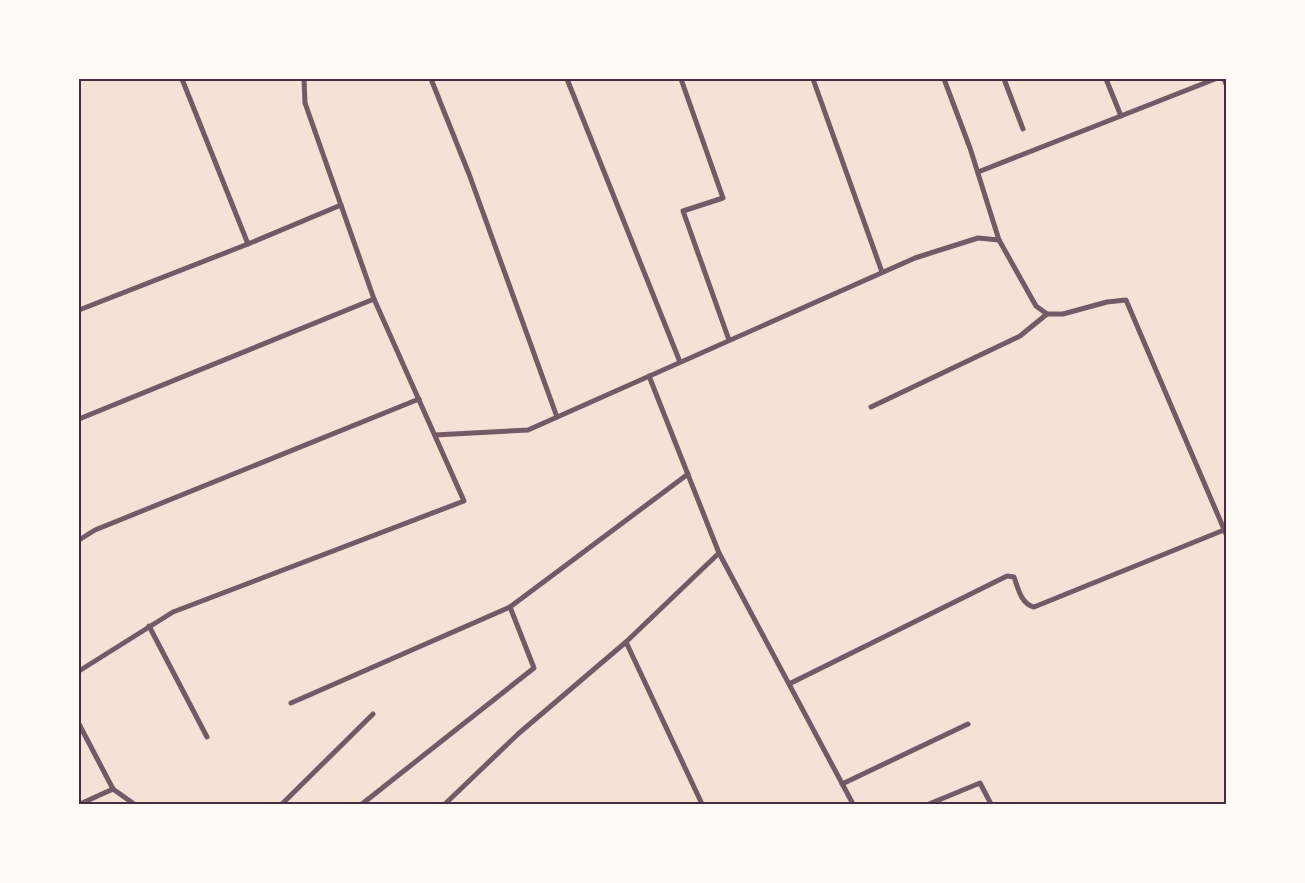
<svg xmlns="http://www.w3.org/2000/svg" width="1305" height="883" font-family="'Nunito Sans',sans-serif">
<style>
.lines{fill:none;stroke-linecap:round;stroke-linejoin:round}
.minor{stroke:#755966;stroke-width:5}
.neatline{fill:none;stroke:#4a2c40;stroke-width:2}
</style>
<rect width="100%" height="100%" fill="#f7e1d7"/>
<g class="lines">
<g class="minor">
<path d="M182 79 248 244 341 205"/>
<path d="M431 79 469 174 557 417"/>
<path d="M567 79 680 362"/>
<path d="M681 79 723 198 683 211 729 340"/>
<path d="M813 79 882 272"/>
<path d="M944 79 970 148 999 240 1036 306 1047 314H1063L1107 302 1126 300 1226 534"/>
<path d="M1004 79 1023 129"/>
<path d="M1106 79 1121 116"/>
<path d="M1224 79 1226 84"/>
<path d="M978 172 1215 79"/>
<path d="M79 310 248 244"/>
<path d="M649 376 719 553 853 804"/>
<path d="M871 407 1020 336 1047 314"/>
<path d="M79 419 374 299"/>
<path d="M435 435 528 430 915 258 978 238 999 240"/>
<path d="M79 540 95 530 419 399"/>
<path d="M149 626 207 737"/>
<path d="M626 642 702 804"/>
<path d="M79 671 173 612 464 501 374 299 305 103 304 79"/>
<path d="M789 684 1007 576 1014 577C1018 588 1021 604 1034 607L1224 530"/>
<path d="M291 703 510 607"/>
<path d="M79 724 113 789 134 804"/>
<path d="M842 784 968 724"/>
<path d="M80 804 113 789"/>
<path d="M282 804 373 714"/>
<path d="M362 804 534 668 510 607 688 474"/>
<path d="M445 804 518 734 626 642 719 553"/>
<path d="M929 804 980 783 991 804"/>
</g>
</g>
<rect width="1305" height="883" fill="none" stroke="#fffaf5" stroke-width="160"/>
<rect x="80" y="80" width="1145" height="723" class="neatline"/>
</svg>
